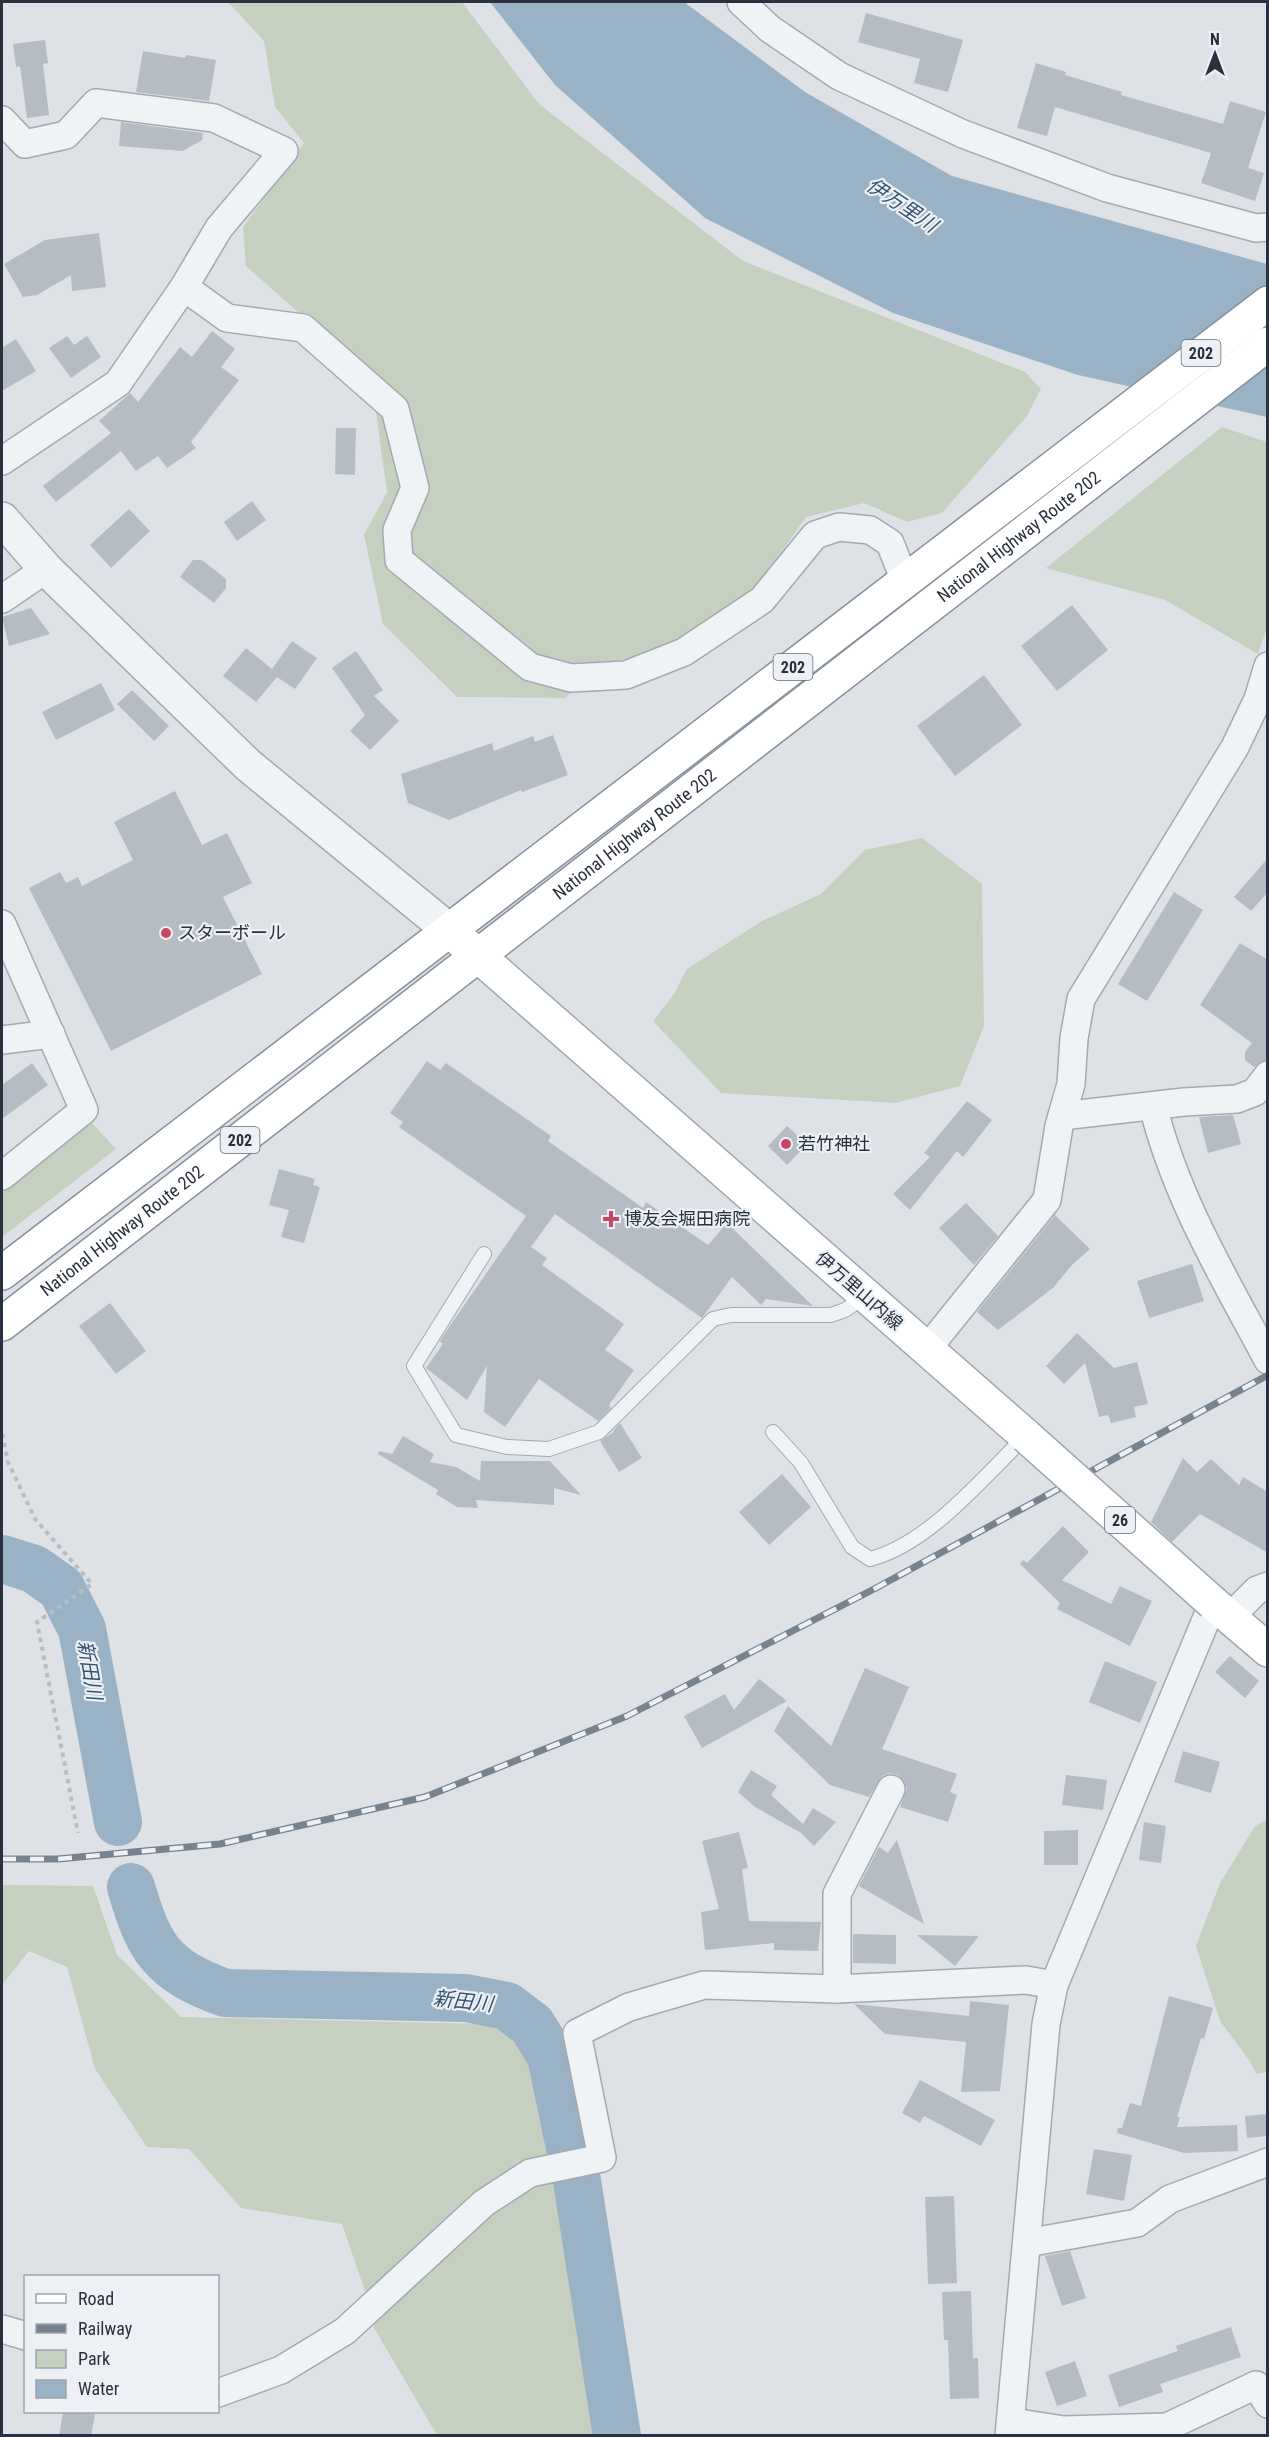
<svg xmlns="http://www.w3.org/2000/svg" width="1269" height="2437" font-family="'Roboto Condensed','Noto Sans JP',sans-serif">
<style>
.green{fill:#c5d0c0}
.water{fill:#9ab2c5}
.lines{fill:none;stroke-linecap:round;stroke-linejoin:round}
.river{stroke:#9ab2c5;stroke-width:48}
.building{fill:#b6bcc3}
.service-casing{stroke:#a4a9b1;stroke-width:16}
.minor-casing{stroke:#a4a9b1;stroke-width:30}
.tertiary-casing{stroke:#a4a9b1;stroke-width:36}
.primary-casing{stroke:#9ea7b2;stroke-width:36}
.trunk-casing{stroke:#86919d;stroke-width:36}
.path{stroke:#b8bdc1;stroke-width:4;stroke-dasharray:4.5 4.5;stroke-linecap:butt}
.service{stroke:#f0f3f5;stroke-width:14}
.minor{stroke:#f0f3f5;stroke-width:27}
.tertiary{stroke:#f0f3f5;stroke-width:33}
.primary{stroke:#fff;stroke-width:33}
.trunk{stroke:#fff;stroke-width:33}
.rail-casing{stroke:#788390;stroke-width:7}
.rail{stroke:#edf1f5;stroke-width:4.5;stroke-dasharray:14;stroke-linecap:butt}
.primary-bridge-casing{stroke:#9ea7b2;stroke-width:36;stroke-linecap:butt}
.primary-bridge{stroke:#fff;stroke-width:33}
.poi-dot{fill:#c74864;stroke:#edf1f5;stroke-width:2}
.labels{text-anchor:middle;stroke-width:4.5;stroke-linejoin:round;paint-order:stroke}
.shield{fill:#edf1f5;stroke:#636b74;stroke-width:1.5}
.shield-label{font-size:16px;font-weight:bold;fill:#28313d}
.street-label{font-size:18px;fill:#28313d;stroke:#edf1f5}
.poi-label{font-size:18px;fill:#28313d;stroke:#edf1f5;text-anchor:start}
.water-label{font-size:20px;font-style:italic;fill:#34536f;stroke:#edf1f5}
</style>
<rect width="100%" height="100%" fill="#dee2e7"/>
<g class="green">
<path d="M228 2H462L539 104 743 261 1025 372 1041 389 1027 416 942 513 907 522 864 503 806 517 748 600 662 651 601 664 565 698 457 697 383 624 364 535 387 492 371 377 246 266 243 227 304 143 275 107 264 41Z"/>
<path d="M1222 427 1267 442 1268 624 1258 654 1165 600 1046 568Z"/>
<path d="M922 838 982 884 984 1026 960 1086 895 1103 721 1093 653 1021 674 994 687 969 762 921 821 894 865 850Z"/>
<path d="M92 1123 116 1149 2 1237V1190Z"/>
<path d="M1267 1820 1268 2072 1257 2074 1249 2060 1220 2021 1196 1946 1220 1883 1255 1826Z"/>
<path d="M2 1885 93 1886 117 1955 181 2017 483 2024 513 2034 540 2067 596 2435H437L374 2328 367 2297 342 2224 241 2208 189 2149 147 2147 95 2069 67 1967 29 1951 2 1985Z"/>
</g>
<path class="water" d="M490 2H684L805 92 952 176 1267 264V417L1078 375 893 313 705 218 555 85Z"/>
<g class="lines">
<g class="river">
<path d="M2 1559 34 1569 61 1588 82 1629 118 1822"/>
<path d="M131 1887C149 1949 162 1970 225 1993L466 1998 507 2006 532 2025 551 2056 577 2181 617 2436"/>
</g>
</g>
<g class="building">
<path d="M866 13 963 40 948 92 914 83 920 59 858 42Z"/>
<path d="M45 40 48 63 43 64 49 115 27 118 20 66 16 67 13 44Z"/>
<path d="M143 51 185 58 186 55 216 60 209 101 136 92Z"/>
<path d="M1036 63 1066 72 1065 75 1122 92 1121 95 1223 124 1230 101 1266 112 1248 168 1264 173 1255 201 1201 183 1211 153 1055 107 1047 136 1017 128Z"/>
<path d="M121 122 203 133 202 140 183 151 119 146Z"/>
<path d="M99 233 106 287 72 291 71 275 37 295 23 297 4 264 45 240Z"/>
<path d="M212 331 235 349 221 367 239 380 191 442 196 448 167 468 158 456 136 471 121 451 56 502 43 486 111 433 99 421 130 393 138 402 180 347 192 357Z"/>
<path d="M67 336 74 345 87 336 101 357 71 378 49 348Z"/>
<path d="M16 339 36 371 2 391V348Z"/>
<path d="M336 428H356L355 475 335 474Z"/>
<path d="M252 501 266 520 237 541 224 522Z"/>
<path d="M129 509 150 531 111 568 90 545Z"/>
<path d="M193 560H202L226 579V588L214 603 180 577Z"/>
<path d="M1072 605 1108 650 1057 691 1021 646Z"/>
<path d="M31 608 50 634 9 646 2 617Z"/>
<path d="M292 641 317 658 295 689 277 677 256 702 223 676 246 648 272 669Z"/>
<path d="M356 651 383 690 374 696 399 721 370 750 350 731 365 715 332 668Z"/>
<path d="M984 675 1022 725 955 776 917 726Z"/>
<path d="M101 683 115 710 56 740 42 712Z"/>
<path d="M132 690 169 726 154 741 117 704Z"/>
<path d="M553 735 568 775 522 792 521 790 449 820 408 803 401 774 492 743 494 751 533 736 535 742Z"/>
<path d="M175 791 202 845 227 833 252 883 223 897 262 974 111 1051 29 888 60 872 66 883 78 877 82 886 133 860 114 822Z"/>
<path d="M1268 858V892L1251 911 1234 897Z"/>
<path d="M1174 892 1203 910 1147 1001 1118 984Z"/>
<path d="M1240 943 1268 960V1060L1254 1067 1245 1060V1052L1252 1043 1200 1005Z"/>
<path d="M427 1061 440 1070 446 1063 551 1136 548 1141 643 1208 646 1202 708 1245 727 1223 813 1306 766 1299 761 1305 732 1277 702 1318 555 1214 531 1247 547 1258 542 1265 624 1324 605 1350 634 1370 609 1405 611 1408 598 1421 539 1379 505 1427 484 1412 487 1366 467 1400 426 1368 443 1344 440 1341 447 1330 526 1216 399 1127 403 1122 390 1113Z"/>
<path d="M32 1063 48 1085 2 1119V1085Z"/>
<path d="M967 1101 992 1120 963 1157 957 1151 910 1210 893 1194 930 1157 924 1153Z"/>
<path d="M1233 1115 1241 1144 1208 1153 1199 1117Z"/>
<path d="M787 1126 807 1144 787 1165 768 1146Z"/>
<path d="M279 1169 315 1179 313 1185 320 1187 304 1243 281 1237 289 1210 269 1205Z"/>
<path d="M966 1203 998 1236 974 1265 939 1228Z"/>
<path d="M1055 1215 1090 1249 1072 1265 1053 1288 998 1330 977 1312Z"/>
<path d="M1192 1264 1204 1301 1149 1318 1137 1281Z"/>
<path d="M110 1303 146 1351 116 1374 79 1326Z"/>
<path d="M1077 1333 1114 1368 1137 1362 1148 1404 1134 1407 1136 1417 1111 1423 1108 1415 1099 1417 1085 1363 1064 1384 1046 1366Z"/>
<path d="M620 1423 642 1458 619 1472 600 1441 614 1432 613 1431Z"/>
<path d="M403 1436 434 1454 430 1462 456 1467 480 1481 481 1461H550L581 1495 554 1488V1505L476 1500 478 1508 457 1507 436 1494 438 1490 378 1454 379 1451 392 1454Z"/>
<path d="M1183 1458 1197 1472 1211 1459 1239 1485 1243 1477 1268 1492V1553L1200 1514 1172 1542 1151 1522Z"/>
<path d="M782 1474 811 1507 769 1545 739 1512Z"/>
<path d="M1063 1526 1089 1552 1062 1580 1111 1604 1120 1586 1152 1601 1130 1646 1057 1609 1060 1603 1020 1564 1023 1560 1027 1563Z"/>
<path d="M1230 1656 1259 1681 1245 1698 1215 1672Z"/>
<path d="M1105 1661 1157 1682 1140 1723 1089 1702Z"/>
<path d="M865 1668 909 1687 882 1749 957 1774 950 1792 957 1795 948 1822 900 1807 907 1788 898 1775 890 1773 882 1776 869 1797 830 1785 774 1731 788 1706 831 1746Z"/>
<path d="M759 1679 787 1701 702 1748 684 1716 725 1694 734 1710Z"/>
<path d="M1183 1751 1220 1762 1211 1793 1174 1782Z"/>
<path d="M751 1770 777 1786 771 1795 803 1824 813 1808 836 1822 814 1846 801 1833 755 1807 738 1792Z"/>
<path d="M1066 1775 1107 1780 1103 1810 1062 1805Z"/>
<path d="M1144 1822 1166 1826 1161 1863 1139 1860Z"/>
<path d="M1078 1830V1865H1044V1831Z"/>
<path d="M739 1832 748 1868 742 1869 749 1921 821 1922 818 1951 774 1950V1943L705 1950 701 1912 719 1909 702 1841Z"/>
<path d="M897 1840 924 1924 859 1886 879 1847 888 1853Z"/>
<path d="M853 1934 896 1935V1964L853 1963Z"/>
<path d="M917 1935 979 1936 955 1966Z"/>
<path d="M1169 1996 1213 2008 1204 2039 1201 2038 1177 2117H1180L1177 2127 1237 2125 1238 2151 1184 2153 1117 2133 1118 2128H1122L1130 2103 1141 2106Z"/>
<path d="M970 2001 1009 2005 1000 2091 961 2092 966 2042 885 2034 854 2004 969 2016Z"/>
<path d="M920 2080 995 2120 981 2146 924 2116 920 2123 902 2113Z"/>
<path d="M1268 2114V2136L1247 2138 1245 2116Z"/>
<path d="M1094 2149 1132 2155 1124 2201 1086 2194Z"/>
<path d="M954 2196 957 2283 928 2284 925 2197Z"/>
<path d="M1070 2251 1086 2298 1062 2306 1045 2256Z"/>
<path d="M971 2291 973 2358H978L979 2398 950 2399 948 2340H944L942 2292Z"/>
<path d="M1231 2327 1241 2357 1160 2384 1163 2392 1119 2407 1108 2375 1178 2351 1176 2346Z"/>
<path d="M1075 2361 1087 2396 1057 2406 1045 2372Z"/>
<path d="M63 2412 95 2414 91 2436H59Z"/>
</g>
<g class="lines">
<g class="service-casing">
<g id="service">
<path d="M484 1254 414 1366 456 1435 507 1447 549 1449 599 1432 713 1319 731 1315H831L845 1310 864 1297"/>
<path d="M773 1432 801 1463 852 1547 870 1559C929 1544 982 1478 1026 1436"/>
</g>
</g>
<g class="minor-casing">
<g id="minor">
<path d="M741 2 770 29 839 76 963 134 1107 188 1256 228 1268 227"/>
<path d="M2 120 25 144 66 135 96 103 214 118 284 151 219 228 184 287 118 383 2 461"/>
<path d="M184 287 227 318 303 328 395 409 415 488 397 530 399 560 530 667 571 678 626 675 684 652 762 600 815 535 839 527 870 530 890 543 905 581"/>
<path d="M2 599 46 569"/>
<path d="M2 924 84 1110 2 1176"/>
<path d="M2 1040 51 1034"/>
<path d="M1153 1106C1176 1198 1223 1276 1268 1360"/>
<path d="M1062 1116 1184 1102 1237 1099 1255 1092 1268 1075"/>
<path d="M927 1349 1047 1200 1059 1126 1071 1084 1074 1038 1081 999 1235 747 1258 699 1268 666"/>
<path d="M1230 1617 1257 1590 1268 1586"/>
<path d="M837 1989V1894L891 1789"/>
<path d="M1027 2243 1137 2223 1170 2199 1268 2162"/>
<path d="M2 2329 26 2336"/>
<path d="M218 2393 281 2370 345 2331 484 2203 530 2173 602 2158 577 2033 629 2007 704 1985 837 1989 1026 1980 1054 1985"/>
<path d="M1011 2422 1064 2430 1167 2427 1256 2385 1268 2404"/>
<path d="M1009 2436 1046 2024 1054 1985 1213 1603"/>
</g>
</g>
<g class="tertiary-casing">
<path id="tertiary" d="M2 519 46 569 248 765 450 931"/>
</g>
<g class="primary-casing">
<g id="primary">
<path d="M450 931 1026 1436"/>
<path d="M1213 1603 1268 1650"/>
</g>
</g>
<g class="trunk-casing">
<g id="trunk">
<path d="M2 1273 1268 303"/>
<path id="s1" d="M2 1324 1268 344"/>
</g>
</g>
<path class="path" d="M2 1434 8 1462 35 1519 92 1584 37 1622 78 1833"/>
<use href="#service" class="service"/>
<use href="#minor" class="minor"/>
<use href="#tertiary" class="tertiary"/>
<use href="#primary" class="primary"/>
<use href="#trunk" class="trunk"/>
<g class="rail-casing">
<path id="rail" d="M2 1859H58L220 1844 425 1797 627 1716 876 1588 1268 1375"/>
</g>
<use href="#rail" class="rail"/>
<g class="primary-bridge-casing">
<path id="primary-bridge" d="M1026 1436 1213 1603"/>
</g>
<use href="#primary-bridge" class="primary-bridge"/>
</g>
<g class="poi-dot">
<circle cx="166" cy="933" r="6"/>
<circle cx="786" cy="1144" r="6"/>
<path d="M608 1210h6v6h6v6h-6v6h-6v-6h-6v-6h6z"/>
</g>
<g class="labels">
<g class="shield">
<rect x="1181.5" y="340" width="39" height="26" rx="4.5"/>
<rect x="773.5" y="654" width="39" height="26" rx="4.5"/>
<rect x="220.5" y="1127" width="39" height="26" rx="4.5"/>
<rect x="1105" y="1507" width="30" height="26" rx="4.5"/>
</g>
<g class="shield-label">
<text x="1201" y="359">202</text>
<text x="793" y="673">202</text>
<text x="240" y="1146">202</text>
<text x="1120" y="1526">26</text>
</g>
<g class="street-label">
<text dy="6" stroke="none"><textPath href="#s1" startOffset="1286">National Highway Route 202</textPath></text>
<text dy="6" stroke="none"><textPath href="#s1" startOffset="800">National Highway Route 202</textPath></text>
<text dy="6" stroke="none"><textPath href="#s1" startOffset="152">National Highway Route 202</textPath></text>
<text transform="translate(859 1291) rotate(41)" y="6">伊万里山内線</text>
</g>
<g class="poi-label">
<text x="178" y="939">スターボール</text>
<text x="798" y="1150">若竹神社</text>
<text x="624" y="1225">博友会堀田病院</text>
</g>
<g class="water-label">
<text transform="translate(902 205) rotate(34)" y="7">伊万里川</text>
<text transform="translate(90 1670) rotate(80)" y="7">新田川</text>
<text transform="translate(463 2001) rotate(6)" y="7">新田川</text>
</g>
</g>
<rect width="1269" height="2437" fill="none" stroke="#28313d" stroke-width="6"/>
<rect x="24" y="2275" width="195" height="138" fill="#edf1f5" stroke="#9ea4ab" stroke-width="1.5"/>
<rect x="36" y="2294" width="30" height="9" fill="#ffffff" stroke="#9ea4ab" stroke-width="1.5"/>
<text x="78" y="2305" font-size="18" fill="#28313d">Road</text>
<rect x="36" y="2324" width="30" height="9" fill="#788390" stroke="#9ea4ab" stroke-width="1.5"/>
<text x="78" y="2335" font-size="18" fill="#28313d">Railway</text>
<rect x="36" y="2350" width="30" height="18" fill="#c5d0c0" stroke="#9ea4ab" stroke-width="1.5"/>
<text x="78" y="2365" font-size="18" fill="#28313d">Park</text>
<rect x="36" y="2380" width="30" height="18" fill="#9ab2c5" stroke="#9ea4ab" stroke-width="1.5"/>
<text x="78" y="2395" font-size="18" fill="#28313d">Water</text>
<g transform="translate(1215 54)" stroke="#edf1f5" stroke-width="4.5" paint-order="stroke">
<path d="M0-4.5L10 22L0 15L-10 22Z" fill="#28313d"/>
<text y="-9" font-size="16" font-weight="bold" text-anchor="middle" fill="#28313d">N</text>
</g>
</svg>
